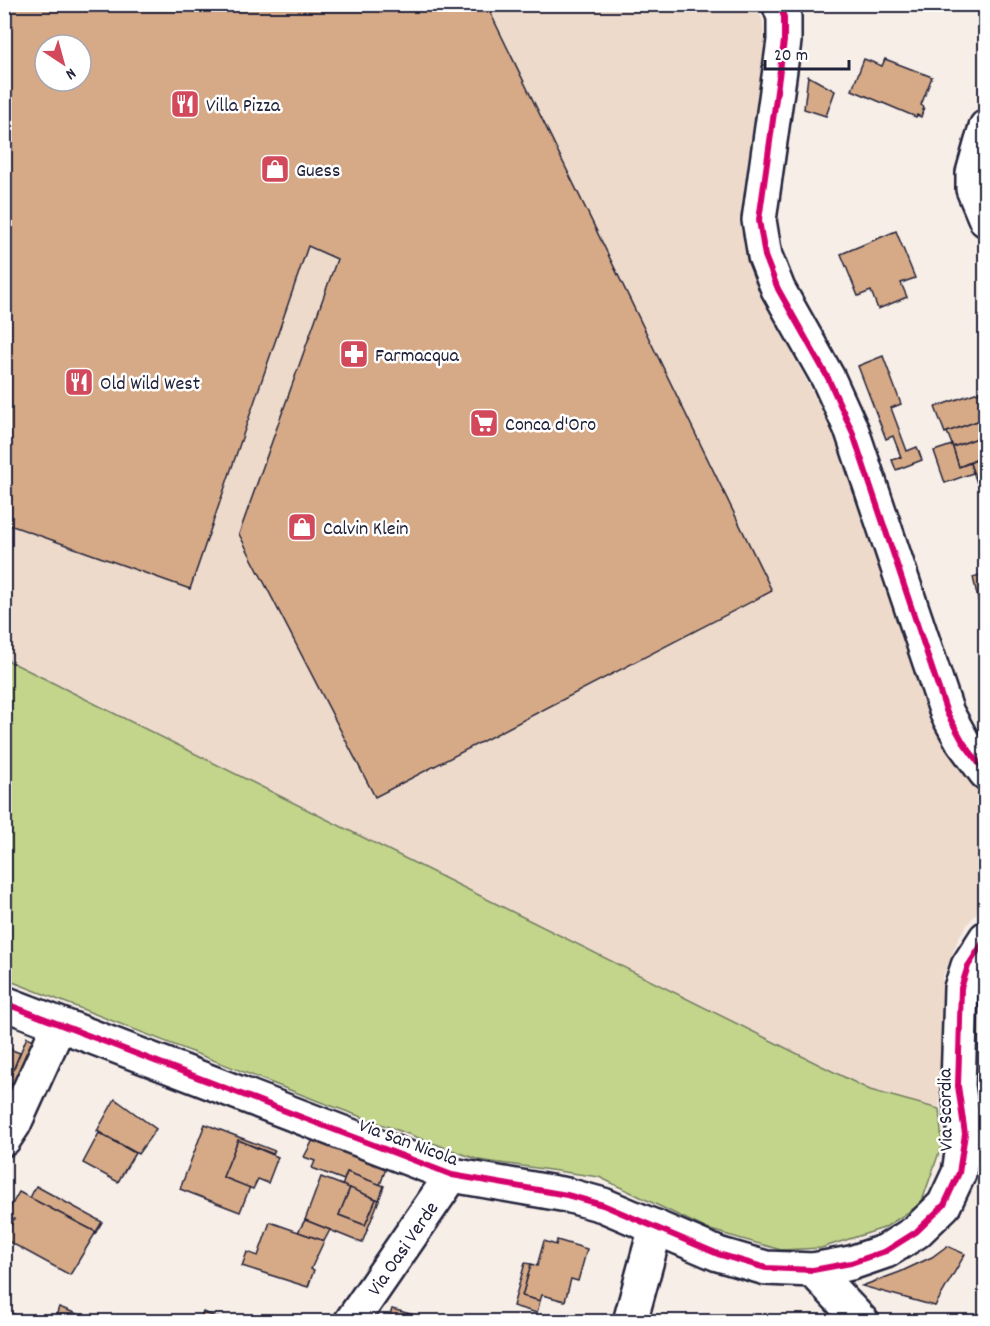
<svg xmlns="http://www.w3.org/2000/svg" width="990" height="1326" font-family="Dekko,sans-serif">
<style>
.built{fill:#eddaca;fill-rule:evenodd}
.green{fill:#c2d58a;stroke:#727c62;stroke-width:1.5}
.building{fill:#d6aa87;stroke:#22223b;stroke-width:1.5;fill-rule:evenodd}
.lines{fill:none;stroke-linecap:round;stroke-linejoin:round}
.minor-casing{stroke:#22223b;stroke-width:38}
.minor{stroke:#fff;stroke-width:33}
.cycleway-casing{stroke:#fff;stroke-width:10}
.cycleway{stroke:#d6006c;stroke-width:6}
.labels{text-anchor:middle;stroke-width:5;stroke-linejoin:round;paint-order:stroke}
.poi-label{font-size:20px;fill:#22223b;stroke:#fff;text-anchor:start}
.street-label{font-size:20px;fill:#22223b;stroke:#fff}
</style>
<rect width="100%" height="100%" fill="#f7eee7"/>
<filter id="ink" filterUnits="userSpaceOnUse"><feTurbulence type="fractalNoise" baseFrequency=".0167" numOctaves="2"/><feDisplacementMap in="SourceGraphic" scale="12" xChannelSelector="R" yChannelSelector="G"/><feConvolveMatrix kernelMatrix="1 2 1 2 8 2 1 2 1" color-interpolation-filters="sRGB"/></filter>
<g filter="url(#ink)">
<path class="built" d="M4 5H755L763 21 765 44 739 220 748 262 764 300 836 437 893 602 930 721 957 765 985 798V901L960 935 942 978 943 1034 939 1109 942 1144 921 1204 884 1228 821 1248 781 1250 707 1229 599 1177 479 1160 318 1101 5 979ZM45 45H81V81H45Z"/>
<path class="green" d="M5 659 870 1090 939 1109 942 1144 921 1204 884 1228 821 1248 781 1250 707 1229 599 1177 479 1160 318 1101 5 979Z"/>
<g class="building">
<path d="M4 4H486L772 591 375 797 239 534 337 259 308 246 190 589 4 523ZM45 45H81V81H45Z"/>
<path d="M864 59 882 66 885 59 932 77 921 105 924 107 921 117 917 115 916 117 852 90Z"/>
<path d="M808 76 835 91 826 116 804 109Z"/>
<path d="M896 231 915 278 901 283 907 297 878 309 871 291 858 296 841 254Z"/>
<path d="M883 356 901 404 891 408 907 451 917 447 922 460 896 470 892 460 901 457 893 436 886 439 858 366Z"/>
<path d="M981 391 986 403V418L945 433 935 407Z"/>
<path d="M986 418V435L953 447 947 432Z"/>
<path d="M986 435V455L959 467 953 447Z"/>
<path d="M952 445 959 467 970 463 973 473 945 483 934 451Z"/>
<path d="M986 455V480L977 483 970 463Z"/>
<path d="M986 573V631H985L973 577Z"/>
<path d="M27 1037 40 1043 22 1087 8 1082Z"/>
<path d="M4 1047 20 1053 6 1087 4 1086Z"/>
<path d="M8 1082 22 1087 4 1115V1086Z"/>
<path d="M115 1099 156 1129 138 1154 97 1131Z"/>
<path d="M205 1124 275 1151 273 1154 238 1140 223 1177 250 1187 240 1212 180 1189Z"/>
<path d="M99 1133 135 1153 118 1182 83 1163Z"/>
<path d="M238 1140 278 1157 268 1183 258 1179 253 1189 223 1177Z"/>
<path d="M313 1140 386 1168 380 1185 347 1172 344 1180 312 1168 315 1161 304 1157Z"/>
<path d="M347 1172 384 1186 379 1200 342 1186Z"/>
<path d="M321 1177 350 1188 339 1215 365 1225 376 1199 379 1200 362 1243 305 1220Z"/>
<path d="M36 1186 102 1222 96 1232 30 1198Z"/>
<path d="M350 1188 376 1199 365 1225 339 1215Z"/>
<path d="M19 1192 96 1232 70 1275 4 1239 14 1219 6 1215Z"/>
<path d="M305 1220 330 1230 324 1241 298 1232Z"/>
<path d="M270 1222 324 1241 311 1269 314 1270 308 1287 242 1266 247 1252 258 1256Z"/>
<path d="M557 1240 587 1249 578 1281 571 1279 565 1301 542 1295 540 1301 522 1296 531 1264 537 1266 544 1241 556 1245Z"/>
<path d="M947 1246 965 1254 935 1306 862 1286 900 1272 932 1257Z"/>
<path d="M525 1263 531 1264 522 1296 540 1301 537 1313 513 1306Z"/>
<path d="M59 1307 85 1317 84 1322H54Z"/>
<path d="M392 1309 418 1316 417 1322H388Z"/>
<path d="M6 1311 34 1322H4Z"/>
<path d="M203 1312 228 1322H198Z"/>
</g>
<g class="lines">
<g class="minor-casing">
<g id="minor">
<path d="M779 4 784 17V41L759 220 765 256 778 289 828 378 852 431 947 713 963 742 986 773"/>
<path d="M986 127 973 173V189L986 220"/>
<path d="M4 1003 452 1175 567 1195 603 1205 718 1254 766 1268 813 1270 851 1263 886 1251 916 1232 944 1205 959 1173 965 1134 958 1086 961 988 968 966 986 938"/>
<path d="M4 1139 14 1124 59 1025"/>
<path d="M813 1270 862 1322"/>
<path id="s1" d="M351 1322 452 1175"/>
<path d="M630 1322 656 1227"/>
</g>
</g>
<use href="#minor" class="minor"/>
<g class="cycleway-casing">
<g id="cycleway">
<path d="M779 4 784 17V41L759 220 765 256 778 289 828 378 852 431 947 713 963 742 986 773"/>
<path d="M4 1003 452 1175 567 1195 603 1205 718 1254 766 1268 813 1270 851 1263 886 1251 916 1232 944 1205 959 1173 965 1134 958 1086 961 988 968 966 986 938"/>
</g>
</g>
<use href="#cycleway" class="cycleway"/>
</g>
</g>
<defs>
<g id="restaurant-square" transform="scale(1.5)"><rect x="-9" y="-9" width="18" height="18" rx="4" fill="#d1495b" stroke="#fff"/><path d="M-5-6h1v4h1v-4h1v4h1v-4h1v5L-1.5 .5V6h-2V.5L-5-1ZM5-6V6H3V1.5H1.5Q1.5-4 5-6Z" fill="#fff"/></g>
<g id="shop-square" transform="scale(1.5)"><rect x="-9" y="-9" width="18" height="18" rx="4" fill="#d1495b" stroke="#fff"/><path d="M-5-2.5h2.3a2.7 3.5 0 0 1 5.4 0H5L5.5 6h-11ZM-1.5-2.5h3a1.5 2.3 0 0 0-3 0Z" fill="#fff"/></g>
<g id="pharmacy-square" transform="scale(1.5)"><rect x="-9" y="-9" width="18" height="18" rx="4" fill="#d1495b" stroke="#fff"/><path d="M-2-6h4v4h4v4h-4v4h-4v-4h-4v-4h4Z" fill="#fff"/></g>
<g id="supermarket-square" transform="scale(1.5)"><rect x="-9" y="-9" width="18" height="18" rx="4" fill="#d1495b" stroke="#fff"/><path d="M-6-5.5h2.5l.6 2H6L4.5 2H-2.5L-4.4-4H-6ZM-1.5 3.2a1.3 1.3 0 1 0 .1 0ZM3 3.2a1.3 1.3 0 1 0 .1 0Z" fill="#fff"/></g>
</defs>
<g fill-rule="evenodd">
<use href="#restaurant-square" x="185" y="104"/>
<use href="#shop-square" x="275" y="169"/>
<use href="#pharmacy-square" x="354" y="354"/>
<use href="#restaurant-square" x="79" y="382"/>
<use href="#supermarket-square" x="484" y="423"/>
<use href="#shop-square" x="302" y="527"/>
</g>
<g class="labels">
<g class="poi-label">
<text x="206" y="111">Villa Pizza</text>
<text x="296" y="176">Guess</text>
<text x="375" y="361">Farmacqua</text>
<text x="100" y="389">Old Wild West</text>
<text x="505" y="430">Conca d'Oro</text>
<text x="323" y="534">Calvin Klein</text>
</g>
<g class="street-label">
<text transform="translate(944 1110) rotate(-91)" y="7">Via Scordia</text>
<text transform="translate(409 1141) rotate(20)" y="7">Via San Nicola</text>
<text dy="7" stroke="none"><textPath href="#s1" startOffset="90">Via Oasi Verde</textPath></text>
</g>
</g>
<rect width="990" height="1326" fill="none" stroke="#fff" stroke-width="24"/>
<rect x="12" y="12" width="966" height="1302" fill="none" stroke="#22223b" stroke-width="2" filter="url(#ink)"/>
<g transform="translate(63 63) rotate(144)"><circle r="28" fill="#ffffff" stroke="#a7a7b1" stroke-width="1.5"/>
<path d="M0-4.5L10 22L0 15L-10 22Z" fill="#d1495b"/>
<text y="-9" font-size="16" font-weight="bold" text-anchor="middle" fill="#22223b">N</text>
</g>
<path d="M765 60v9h84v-9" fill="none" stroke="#22223b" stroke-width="3"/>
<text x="774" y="60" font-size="18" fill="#22223b" stroke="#ffffff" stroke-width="4.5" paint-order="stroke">20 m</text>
</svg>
